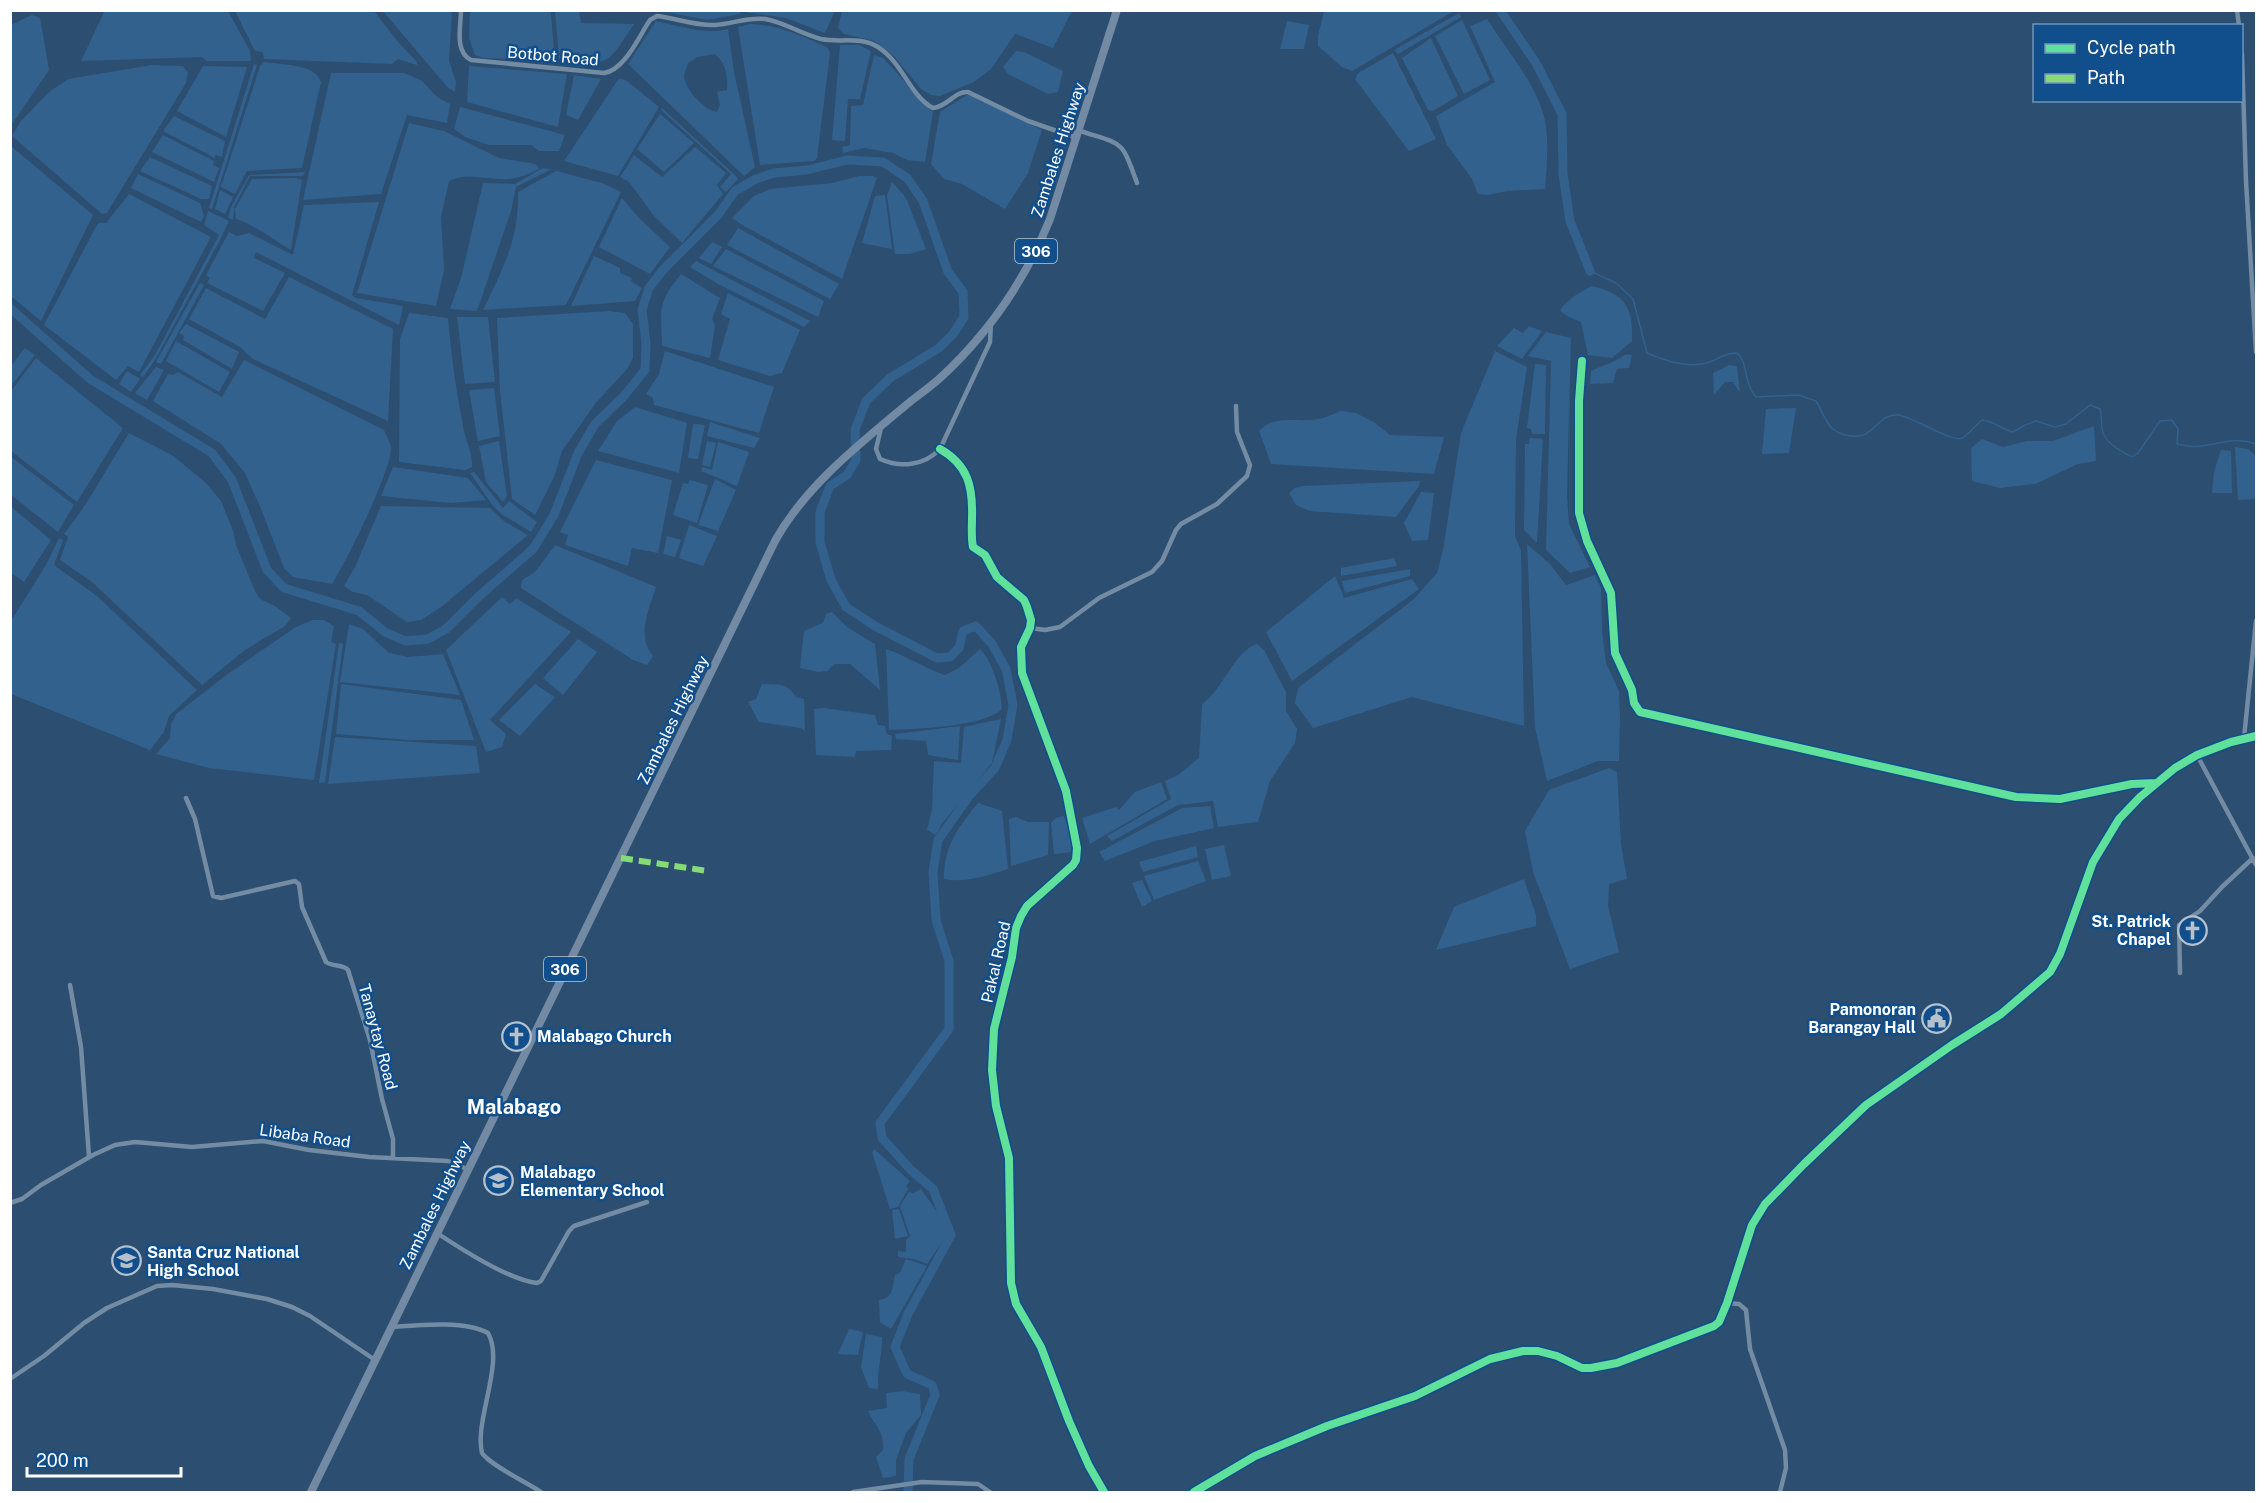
<svg xmlns="http://www.w3.org/2000/svg" width="2267" height="1503" viewBox="0 0 2267 1503" font-family="'Public Sans',sans-serif">
  <style>
    .water { fill: #33618e; fill-rule: evenodd }
    .lines { fill: none; stroke-linecap: round; stroke-linejoin: round }
    .stream { stroke: #33618e; stroke-width: 1.5 }
    .river { stroke: #33618e; stroke-width: 9 }
    .street { stroke: #738ca4; stroke-width: 4.5 }
    .secondary { stroke: #6f88a0; stroke-width: 7 }
    .primary { stroke: #728aa3; stroke-width: 8 }
    .quiet { stroke: #86db77; stroke-width: 6; stroke-dasharray: 12 6; stroke-linecap: butt }
    .cycleway-casing { stroke: #104e8c; stroke-width: 11 }
    .cycleway { stroke: #60e19b; stroke-width: 8 }
    .labels { text-anchor: middle; dominant-baseline: central; stroke-width: 5; stroke-linejoin: round; paint-order: stroke }
    .shield { fill: #104e8c; stroke: #b7cadc; stroke-width: 1.5 }
    .shield-label { font-size: 15px; font-weight: bold; fill: #fff }
    .street-label { font-size: 16px; fill: #fff; stroke: #104e8c }
    .poi-label { font-size: 16px; font-weight: bold; fill: #fff; stroke: #104e8c; text-anchor: start }
    .quarter-label { font-size: 20px; font-weight: bold; fill: #fff; stroke: #104e8c }
  </style>
  <rect width="100%" height="100%" fill="#2c4e70"/>
  <!-- water -->
  <path class="water" d="M105,10l123,1 22,40 1,10h-44l-5,-4 -121,4z
    M745,10h90v1l-10,22 -39,-15 -42,-6z
    M235,11h139l25,32 18,19v3l-19,-6 -6,5 -128,-5 -1,-7 -8,-1z
    M383,11h69l-3,50 7,21 -1,10 -7,-4z
    M470,11h79l2,3 4,47 -71,-3 -9,-3 -6,-17z
    M555,11h24l2,12 53,1c-28,42 -24,42 -75,35z
    M661,11v-1l80,1 -1,3 -33,6z
    M842,11v-1l230,1 -19,37 -38,-14 -24,35 -17,13 -34,14 -9,-1 -10,-6 -28,-34 -18,-14 -31,-7 -6,-6z
    M1324,11v-1l130,1 -102,60 -10,-4 -24,-21v-10z
    M1459,13l2,4 -63,37 -4,-4z
    M32,15l8,3 9,52 -37,54 -1,-99z
    M1487,19c18,29 44,58 55,91 8,21 5,57 3,79l-37,2 -22,4 -8,-1 -6,-15 -25,-34 -11,-29 59,-34 -25,-56z
    M1462,20l28,60 -26,14 -29,-58z
    M656,21c23,5 48,14 72,8l6,43 21,95 -11,9 -116,-112zM715,54c11,10 13,21 12,36l-10,2 3,13 -3,7c-12,-2 -31,-21 -33,-35 0,-4 3,-10 4,-14l9,-6z
    M1287,21l22,4 -5,24h-24z
    M750,24c26,0 55,13 78,24l2,5 -13,105 -3,3 -54,4 -22,-138z
    M1431,38l27,58 -25,15 -5,-1 -26,-52z
    M840,45h19l12,6 -11,48h-12l-3,42 -13,-1z
    M1016,51l8,1 39,19 -5,21 -10,2 -40,-20 -5,-7z
    M1393,53l43,86 -27,12 -54,-72 3,-6z
    M874,55l9,3 50,54 -8,50 -18,-2 -14,-7 -29,-5 -21,5 -1,-6 8,-2 1,-39 12,-1z
    M264,62c18,3 50,1 57,20l-19,86 -55,3 -12,23 -14,-7 39,-121z
    M254,64l3,1 -45,144 -3,-1z
    M152,65l31,1 5,7 -2,10 -79,130 -5,1 -90,-78 9,-15 28,-29 19,-13z
    M203,66l44,1 -21,70 -49,-26z
    M469,66l98,8 -9,53 -91,-25z
    M331,73h74l17,8 15,16 13,7 -3,19 -40,-8 -26,79 -78,6z
    M574,75l27,4 -23,41 -12,-5z
    M619,78l8,3 32,26 -41,69 -54,-15z
    M969,94l73,36 -14,43 -23,36 -43,-25 -18,-5 -13,-15 9,-52z
    M460,107l105,28 -6,16h-20l-8,-6h-42l-24,-8 -11,-8z
    M662,108l74,68 2,3 -12,13 -6,-5 11,-13 -70,-64z
    M660,114l34,29 -30,29 -27,-23z
    M174,116l51,25 -3,16 -7,-2v3l-52,-27z
    M409,123l35,8 55,27 37,6 3,5c-7,3 -15,7 -23,9 -22,5 -48,-8 -67,3l-8,36 3,53 -8,36 -79,-13z
    M163,135l51,26 -1,4 6,3 -5,14 -62,-30z
    M11,146l82,69 -52,106 -30,-25z
    M695,147l31,26 -9,12 6,9 -41,49 -28,-27 -25,-34 -9,-5 14,-22 28,22z
    M150,157l62,29 -3,13h-8l-61,-28z
    M543,168l9,1 -36,18 -5,24 -34,100 -27,-2 11,-31 22,-95 32,1z
    M556,171l46,12 19,9 -55,113 -83,5c20,-41 36,-71 35,-118z
    M305,172l-2,4h-53l-16,31 -1,13 -5,-3 4,-12 17,-30z
    M138,174l62,29 4,13 -3,6 -70,-34z
    M859,176h14l4,2 -35,101 -98,-53 -12,-8 22,-22 16,-7 62,-6z
    M296,178l6,2 -11,70c-18,-10 -36,-25 -55,-31l-1,-10 17,-30z
    M892,182l14,16 20,51 -16,5h-15l-8,-59z
    M220,190l13,7 -8,17 -10,-5z
    M129,194l82,43 -72,135 -11,-6 -12,14 -72,-55 54,-102h8z
    M885,195l7,54 -30,-6 13,-47z
    M622,198l17,20 31,29 -20,27 -51,-27z
    M379,202l-27,93 4,3 47,8 -4,19 -143,-73 -2,6 31,15 -22,38 -56,-28 3,-5 -4,-3 23,-43 8,4 12,-3 44,22 11,-50z
    M208,211l21,10 -9,19 -65,120 -12,17 -3,-2 15,-20 64,-120 -15,-10z
    M738,228l101,56 -9,15 -103,-54z
    M712,242l10,5 -11,17 -12,-6z
    M726,249l98,52 -6,16 -105,-51z
    M594,256l26,12v5l12,5 -1,3 11,7 -7,13 -64,5z
    M696,261l114,60 -6,6 -84,-42 -30,-18z
    M681,274l39,24 -8,21 3,6 -5,33 -48,-12c-1,-36 -5,-43 19,-72z
    M289,277l104,52 -5,92 -135,-62 -13,-12 -51,-28 17,-31 59,31z
    M200,283l4,2 -43,79 -5,-2z
    M1592,286c34,9 41,20 40,55l-20,17 -24,-3 -7,-33 -12,-5 -9,-6c6,-12 21,-19 32,-25z
    M728,293l72,37 -18,43 -12,3 -52,-16 12,-41 -9,-5z
    M609,311l16,2 8,11v34l-6,11 -32,35 -33,47 -8,26 -19,38 -23,-16 -12,-108 -3,-73z
    M409,313l39,5c3,37 8,72 15,108 2,14 10,27 9,41l-7,3 -66,-8 1,-123z
    M457,317h31l7,65 -30,2z
    M186,324l53,28 -7,17 -49,-29 1,-4 -5,-3z
    M1529,326l13,5 -20,28 -25,-13 17,-18 9,5z
    M1546,332l25,6 -4,158 2,28 21,43 -20,6 -24,-23 5,-189 -23,-5z
    M176,341l54,31 -11,20 -53,-31z
    M25,348l10,7 -24,31v-20z
    M665,351l109,36 -15,46 -105,-28 -1,-7 -7,-4 13,-20z
    M1495,351l32,16 -11,72 -1,97 6,15 3,175 -112,-29 -99,31 -18,-25 3,-15 116,-89 23,-26 6,-23 18,-117z
    M1626,354l6,1 -3,13 -12,1 -4,14 -23,1 1,-13c12,-6 24,-8 35,-17z
    M36,358l87,70 -46,74 -66,-51v-60z
    M244,360l140,70c2,5 6,12 7,17 2,21 -46,117 -59,137l-39,-7 -9,-9 -23,-59 -16,-36 -24,-29 -68,-43 15,-27 5,1 5,-3 44,25z
    M1535,364l11,1 -1,69h-13l-1,-5 -4,-1z
    M1729,365l8,1 3,27 -7,-11h-8l-11,13 -1,-22z
    M156,367l8,3 -17,30 -12,-7z
    M127,371l13,8 -9,13 -12,-8z
    M494,388l6,48 -22,5 -9,-51z
    M635,407l52,16 -8,50 -81,-22 19,-30z
    M1796,408l-7,45 -27,1 4,-45z
    M1341,411l15,2 19,10 15,12 54,2 -10,37 -163,-10 -12,-33c15,-17 38,-8 59,-12 8,-1 15,-5 23,-8z
    M710,422l50,16 -6,10 -47,-12z
    M693,424l12,1 -7,34 -10,-1z
    M2094,426l2,35 -18,3 -43,20 -35,4 -28,-7 -1,-33 11,-9 21,8 24,-6h26z
    M129,433l43,22 34,28 15,18 12,30 3,14 19,46 5,8 15,7 16,12 -6,8 -40,24 -43,35 -110,-103 -32,-22 8,-23 -4,-3 20,-27z
    M1530,438l13,1 -6,104 -13,-13 1,-86h4z
    M499,441l8,55 -4,6 -17,-20 -7,-36z
    M707,441l9,2 -6,24 -8,-2z
    M718,442l31,10 -12,34 -36,-15 1,-4 10,3z
    M2235,447l13,2 8,7v43l-18,1z
    M2221,450l10,1 1,42h-20l2,-21z
    M10,456l64,49 -16,27 -47,-37z
    M596,460l76,20 -14,73 -26,-5 -4,18 -63,-21 3,-10 -8,-3z
    M393,467l75,11 18,22 -35,3 -70,-7z
    M474,472l29,36 6,-7 28,21 -6,10 -28,-17 -10,-9 -23,-33z
    M715,479l21,11 -18,41 -20,-6z
    M690,480l18,5 -11,38 -24,-8 10,-32 5,1z
    M1420,481l-1,5 -23,31 -86,-6 -14,-6 -7,-12 6,-5 8,-2z
    M1421,492l13,1 -6,47 -16,1 -8,-18z
    M10,506l41,34 -27,42 -13,-9z
    M381,506l109,2 15,14 23,13 -87,72 -20,13 -14,2 -40,-27 -14,-3 -9,-6 11,-19z
    M689,525l28,11 -14,30 -24,-8z
    M667,536l14,4 -6,17 -12,-3z
    M59,538l4,2 -9,25 43,31 100,94 -28,26 -5,16 -14,18 -139,-56v-73l35,-56z
    M1527,544l23,20 16,21 29,-10 6,13 1,43 4,32 13,28 1,25 -1,45h-21l-51,20 -12,-54z
    M555,545l101,42c-7,22 -20,49 -3,69l-6,9 -14,-5 -112,-72 1,-8 13,-8z
    M1394,558l3,8 -56,10v-8z
    M1410,569v7l-65,17 -3,-12z
    M1335,576l9,22 68,-19 7,10 -127,92 -26,-49z
    M502,597l8,7 6,-6 55,34 -81,88 16,14 -4,13 -16,5 -40,-102z
    M832,612l15,15 28,17 5,46 -30,-26h-15l-8,7 -9,1 -18,-4 4,-37 19,-8 3,-9z
    M313,620h11l10,6 -3,16 5,2 -22,136 -105,-12 -53,-14 14,-16 1,-13 5,-11 53,-41 67,-46z
    M349,624l14,5 26,24 19,4 35,-3 17,41 -120,-13z
    M578,639l19,13 -34,43 -20,-17z
    M339,643l4,1 -18,138 -6,1z
    M1257,644l7,6 22,42v19l11,18 -2,14 -25,38 -12,41 -40,5 -5,-26 -35,4 -66,36 -5,-5 64,-37 -6,-18 13,-6 21,-17 3,-54c21,-14 32,-53 55,-60z
    M886,649c21,7 38,19 59,26l14,-7 21,-19c13,13 21,42 22,60 -18,18 -86,20 -113,21z
    M341,684l120,16 13,40h-64l-74,-6z
    M535,684l20,13 -35,39 -21,-16z
    M762,684c16,1 25,-2 34,13l8,2 1,32 -4,-3 -42,-6 -11,-20 8,-3z
    M823,708l52,7 3,10 7,1 2,8 5,2 -1,14 -35,1 -1,6 -39,-2 -2,-46z
    M1001,719l-9,44 -51,62 -5,10 -9,-5 5,-21 2,-48 27,2 3,-36z
    M960,726l-2,34 -30,-5 -2,-14 -30,-2 -1,-5z
    M335,737l141,9 4,27 -152,11z
    M1609,768l8,4 4,72 6,35 -18,5 -1,22 11,46 -49,17 -37,-97 -8,-41 24,-41z
    M1161,782l6,17 -77,45 -8,-26 34,-11 3,3 16,-18z
    M978,803l24,8 6,58c-21,7 -43,14 -64,10 0,-34 14,-51 34,-76z
    M1210,806l4,22 -59,13 -50,20 -6,-9 83,-44z
    M1064,816l8,24 1,12 -19,2 -3,-31 5,-5z
    M1016,817l12,5h21l-1,33 -37,11 -2,-47z
    M1224,845l7,31 -19,4 -7,-31z
    M1196,846l2,11 -55,15 -4,-10z
    M1198,861l8,20 -52,19 -10,-24z
    M1524,879l12,36v11l-100,24 18,-43z
    M1142,880l10,21 -10,6 -10,-24z
    M874,1149l36,32 -4,5 2,3 -10,18 -8,2 -18,-57z
    M921,1189l24,34 3,11 -21,30 -13,-5 -16,-2v-6l8,1v-12l4,-4 -10,-30 9,-14 4,1z
    M899,1209l9,27 -13,3 -3,-29z
    M906,1259l21,7 -36,63 -11,-7 -1,-22c15,-2 13,-13 16,-25l5,-2z
    M849,1329l14,3 -5,23 -20,-1z
    M866,1334l16,3c0,18 -5,34 -4,52l-9,-1 -8,-21z
    M902,1391l18,3 1,21 -15,18 -10,27v16l-13,2 -7,-21 7,-7c1,-21 -8,-23 -15,-39l19,-3 -1,-15z"/>
  <g class="lines">
    <!-- stream -->
    <path class="stream" d="M1590,271l26,12 17,16 14,54c18,8 43,16 63,9 10,-4 15,-9 27,-9 12,11 6,29 19,44l42,-2 18,6c5,8 8,17 14,25 3,4 10,8 15,9 31,8 30,-22 53,-20 14,1 54,28 64,23 5,-2 15,-14 20,-18 12,1 20,9 31,12l12,-7 11,-4 19,6 11,-3 24,-19 10,4c2,7 1,13 2,20 2,14 19,22 30,28l6,-4 22,-32 12,-1 6,9 -1,15c33,9 46,-11 79,0"/>
    <!-- river -->
    <path class="river" d="M1500,10l36,53 26,51 1,60 7,47 20,50
      M10,308l80,71 122,74 20,27 35,90 17,18 75,23 26,21 20,9 23,-2 18,-10 31,-31 56,-49 21,-34 24,-62 17,-29 29,-28 21,-26 1,-27 -4,-33 7,-22 14,-18 55,-55 17,-24 21,-12 18,-6 33,-3 40,-10 36,2 24,16 16,23 25,71 15,20 1,25 -11,17 -14,14 -49,30 -24,23 -11,29 1,30 -9,15 -17,11 -10,26v30l11,38 15,27 29,19 62,32 13,-1 9,-9 4,-17 13,-5 16,18 14,25 7,36 -6,35 -12,28 -25,27 -32,45 -5,32 3,48 13,41v68l-69,94 2,15 29,32 22,19 18,46 -43,79 -13,33 12,27 25,11 3,10 -26,64 -1,33"/>
    <!-- street -->
    <path class="street" d="M461,10c0,16 -7,42 10,50l133,13c21,-3 35,-37 46,-53l7,-4c19,2 38,10 58,9 17,-1 32,-8 50,-6 19,3 36,15 56,20 19,4 39,-3 57,8 25,16 32,49 55,61 14,-1 22,-17 35,-16l60,29 49,17
      M2237,10l2,16
      M2242,54l4,127 10,171
      M1080,131c44,14 41,8 57,52
      M1582,361l-3,40v112l8,28 24,52 4,60 17,37 2,13 6,9 376,85 44,2 72,-15 24,-1
      M881,428l-5,21 4,10c20,9 44,7 60,-10l50,-107 1,-19
      M940,449c28,16 33,37 32,69 0,10 -1,19 1,29l12,8 12,22 27,23 3,7 4,13 -1,8 -9,19 1,26 44,118 11,57 -1,12 -3,5 -46,41 -6,10 -5,12 -4,29 -18,72 -2,41 4,36 13,52 2,125 5,21 25,43 28,74 20,45 15,26
      M1030,628l15,2 15,-3 39,-29 53,-26 10,-11 14,-31 5,-6 36,-20 30,-28 3,-11 -13,-33 -1,-26
      M2244,738l12,-117
      M2197,755l59,110
      M186,798l9,21 18,77 8,2 74,-17 4,3 3,23 24,55c7,5 17,2 22,8l22,70 12,59 11,40v19
      M2180,973l-1,-48 21,-14 22,-24 31,-29
      M70,985l11,62 8,110
      M10,1203l12,-4 19,-14 52,-30 22,-10 20,-3 57,5 71,-6 46,9 60,7 79,4 19,8
      M437,1233c24,16 72,47 100,50l4,-2 28,-50 5,-5 73,-24
      M1727,1303l12,1 7,6 4,39 35,101 1,18 -6,24
      M392,1327c26,-2 73,-7 96,6 17,30 -14,87 -6,120 8,12 44,29 59,39
      M10,1379l34,-23 40,-33 23,-15 50,-22 15,-1 41,4 54,10 25,8 18,9 65,44
      M853,1492l69,-10 56,2 12,8"/>
    <!-- secondary -->
    <path class="secondary" d="M1194,1492l61,-36 72,-30 88,-30 75,-37 33,-8h15l19,5 25,12h9l26,-5 97,-37 5,-4 8,-19 25,-78 13,-21 39,-40 62,-59 86,-60 49,-31 49,-42 10,-18 33,-92 26,-43 21,-22 35,-29 22,-13 34,-13 25,-6"/>
    <!-- primary -->
    <path class="primary" d="M311,1492l464,-951c31,-56 87,-99 136,-140 9,-7 19,-14 28,-22 49,-45 86,-98 111,-160l67,-209"/>
    <!-- quiet -->
    <path class="quiet" d="M621,858l87,13"/>
    <defs>
      <path id="cycleway" d="M1582,361l-3,40v112l8,28 24,52 4,60 17,37 2,13 6,9 376,85 44,2 72,-15 24,-1
        M940,449c28,16 33,37 32,69 0,10 -1,19 1,29l12,8 12,22 27,23 3,7 4,13 -1,8 -9,19 1,26 44,118 11,57 -1,12 -3,5 -46,41 -6,10 -5,12 -4,29 -18,72 -2,41 4,36 13,52 2,125 5,21 25,43 28,74 20,45 15,26
        M1194,1492l61,-36 72,-30 88,-30 75,-37 33,-8h15l19,5 25,12h9l26,-5 97,-37 5,-4 8,-19 25,-78 13,-21 39,-40 62,-59 86,-60 49,-31 49,-42 10,-18 33,-92 26,-43 21,-22 35,-29 22,-13 34,-13 25,-6"/>
    </defs>
    <!-- cycleway casing -->
    <use href="#cycleway" class="cycleway-casing"/>
    <!-- cycleway -->
    <use href="#cycleway" class="cycleway"/>
  </g>
  <!-- icons -->
  <defs>
    <symbol id="church-ring" viewBox="-11 -11 22 22"><circle r="9.5" fill="#104e8c" stroke="#b5c1cd" stroke-width="1.5"/><path d="M-1.2-6h2.4v3.5h3.3v2.4h-3.3V6h-2.4V-.1h-3.3v-2.4h3.3Z" fill="#b5c1cd"/></symbol>
    <symbol id="civic-ring" viewBox="-11 -11 22 22"><circle r="9.5" fill="#104e8c" stroke="#b5c1cd" stroke-width="1.5"/><path d="M-.6-6.5H3V-4.5H.6V-3L4-1V1h2V6H-6V1h2V-1L-.6-3ZM-1.2 2.5V6h2.4V2.5Z" fill="#b5c1cd"/></symbol>
    <symbol id="school-ring" viewBox="-11 -11 22 22"><circle r="9.5" fill="#104e8c" stroke="#b5c1cd" stroke-width="1.5"/><path d="M0-5L7-2L0 1L-7-2ZM-4 1L0 2.5L4 1V4Q0 6-4 4Z" fill="#b5c1cd"/></symbol>
  </defs>
  <g fill-rule="evenodd">
    <use href="#church-ring" x="2176" y="914" width="33" height="33"/>
    <use href="#civic-ring" x="1920" y="1002" width="33" height="33"/>
    <use href="#church-ring" x="500" y="1020" width="33" height="33"/>
    <use href="#school-ring" x="482" y="1164" width="33" height="33"/>
    <use href="#school-ring" x="110" y="1244" width="33" height="33"/>
  </g>
  <g class="labels">
    <!-- shield labels -->
    <g class="shield">
      <rect x="1015" y="239" width="42" height="24" rx="4.5"/>
      <rect x="544" y="957" width="42" height="24" rx="4.5"/>
    </g>
    <g class="shield-label">
      <text x="1036" y="251">306</text>
      <text x="565" y="969">306</text>
    </g>
    <!-- street labels -->
    <g class="street-label">
      <text transform="translate(553 56) rotate(5)">Botbot Road</text>
      <text transform="translate(1058 150) rotate(-72)">Zambales Highway</text>
      <text transform="translate(673 720) rotate(-64)">Zambales Highway</text>
      <text transform="translate(996 962) rotate(-77)">Pakal Road</text>
      <text transform="translate(378 1037) rotate(75)">Tanaytay Road</text>
      <text transform="translate(305 1136) rotate(8)">Libaba Road</text>
      <text transform="translate(435 1205) rotate(-64)">Zambales Highway</text>
    </g>
    <!-- poi labels -->
    <g class="poi-label">
      <text x="2171" y="921" text-anchor="end">St. Patrick<tspan x="2171" dy="18">Chapel</tspan></text>
      <text x="1916" y="1009" text-anchor="end">Pamonoran<tspan x="1916" dy="18">Barangay Hall</tspan></text>
      <text x="537" y="1036">Malabago Church</text>
      <text x="520" y="1172">Malabago<tspan x="520" dy="18">Elementary School</tspan></text>
      <text x="147" y="1252">Santa Cruz National<tspan x="147" dy="18">High School</tspan></text>
    </g>
    <!-- quarter labels -->
    <g class="quarter-label">
      <text x="514" y="1107">Malabago</text>
    </g>
  </g>
  <!-- border -->
  <rect width="2267" height="1503" fill="none" stroke="#ffffff" stroke-width="24"/>
  <!-- legend -->
  <rect x="2033" y="24" width="210" height="78" fill="#104e8c" stroke="#7095ba" stroke-width="1.5"/>
  <rect x="2045" y="44" width="30" height="9" fill="#60e19b" stroke="#7095ba" stroke-width="1.5"/>
  <text x="2087" y="54" font-size="18" fill="#ffffff">Cycle path</text>
  <rect x="2045" y="74" width="30" height="9" fill="#86db77" stroke="#7095ba" stroke-width="1.5"/>
  <text x="2087" y="84" font-size="18" fill="#ffffff">Path</text>
  <!-- scale -->
  <path d="M27 1467v9h154v-9" fill="none" stroke="#ffffff" stroke-width="3"/>
  <text x="36" y="1467" font-size="18" fill="#ffffff" stroke="#104e8c" stroke-width="4.5" paint-order="stroke">200 m</text>
</svg>
